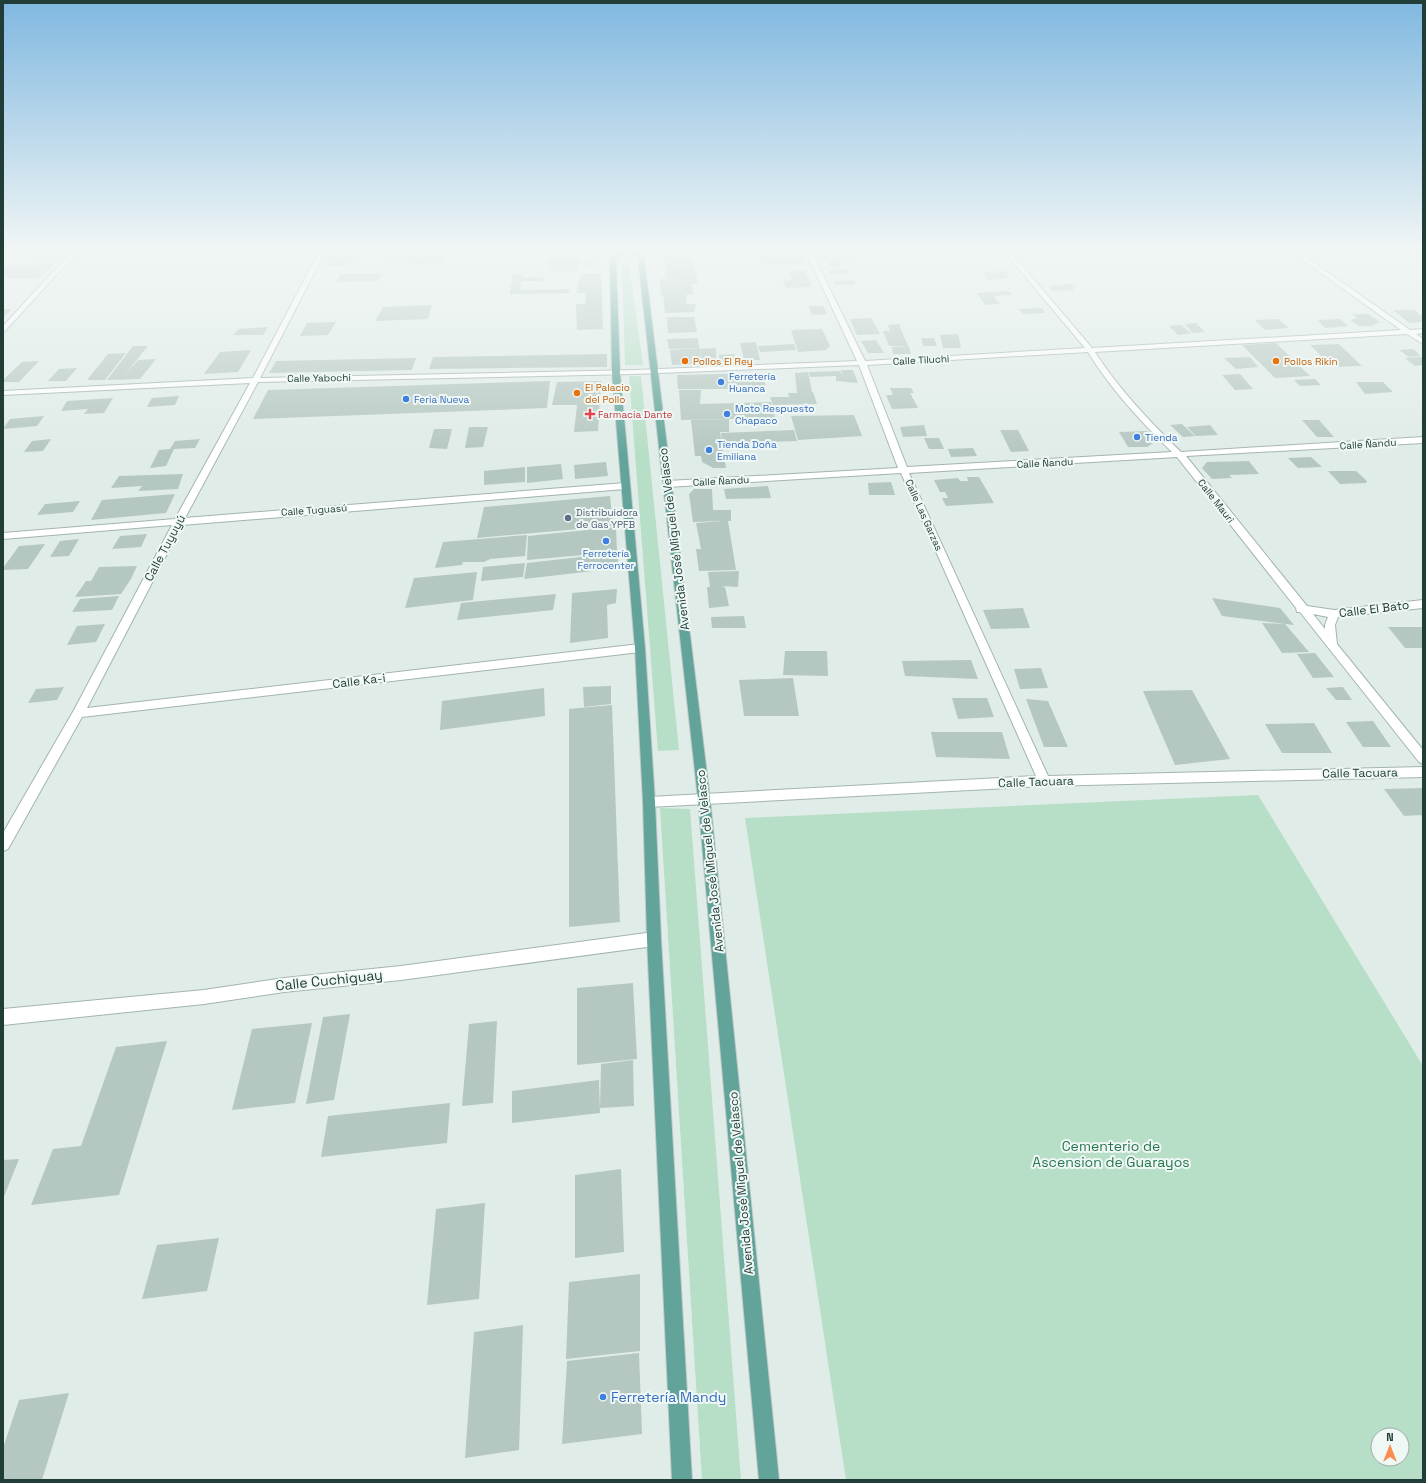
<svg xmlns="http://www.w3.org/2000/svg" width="1426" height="1483" viewBox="0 0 1426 1483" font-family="'Space Grotesk',sans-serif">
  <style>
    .green { fill: #b7dec6; fill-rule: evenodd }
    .building { fill: #b5c7c1 }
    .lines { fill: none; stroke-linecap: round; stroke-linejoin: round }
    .street-casing { stroke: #a3b4b0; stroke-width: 2 }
    .secondary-casing { stroke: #9eb8b1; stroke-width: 2 }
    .primary-casing { stroke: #c1c9c7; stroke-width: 2 }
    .street { fill: #fff; fill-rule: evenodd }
    .secondary { fill: #fff; fill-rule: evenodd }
    .primary { fill: #62a49a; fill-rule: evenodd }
    .food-dot { fill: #e8710a; stroke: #f0f8f5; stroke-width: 1.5 }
    .shop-dot { fill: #3f7fe0; stroke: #f0f8f5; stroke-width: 1.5 }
    .health-dot { fill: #e0444e; stroke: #f0f8f5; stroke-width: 1.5 }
    .service-dot { fill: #5c6f8a; stroke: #f0f8f5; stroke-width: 1.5 }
    .labels { text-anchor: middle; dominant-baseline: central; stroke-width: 4; stroke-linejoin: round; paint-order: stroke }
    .far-street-label { font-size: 10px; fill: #203d38; stroke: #f0f8f5 }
    .far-food-label { font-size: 10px; fill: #c56008; stroke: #f0f8f5; text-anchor: start }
    .far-shop-label { font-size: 10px; fill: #366cbe; stroke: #f0f8f5; text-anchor: start }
    .far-health-label { font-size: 10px; fill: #be3a42; stroke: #f0f8f5; text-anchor: start }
    .far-service-label { font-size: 10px; fill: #4e5e75; stroke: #f0f8f5; text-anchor: start }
    .street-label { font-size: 12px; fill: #203d38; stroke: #f0f8f5 }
    .near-street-label { font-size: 14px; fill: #203d38; stroke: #f0f8f5 }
    .near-park-label { font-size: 14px; fill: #27764f; stroke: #f0f8f5 }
    .near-shop-label { font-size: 14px; fill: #366cbe; stroke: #f0f8f5; text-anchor: start }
  </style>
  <rect width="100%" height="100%" fill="#e0ece8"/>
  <!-- green -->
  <path class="green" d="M622,262h7l14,103h-18z
    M629,376h12l38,374 -21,1z
    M1258,795l165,271v414h-577l-101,-662zM1378,1435h24v24h-24z
    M660,808l30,1 51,671h-39z"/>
  <!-- building -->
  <path class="building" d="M391,248l-4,9 -16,-1 2,-3 -12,2 3,-6z
    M401,248h21l-4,10 5,-10h28l-7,15 -29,1 -9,-2 3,-6 -12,1z
    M469,248h47l-2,5 -47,3z
    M552,248h35l-1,4h-9l-1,6h4l-3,13 -27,1 2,-6h-6l2,-7h9l3,-7 -9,1z
    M665,248h26l6,29 -31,1z
    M363,249l-4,9h-7l-5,8h-20l5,-7h-7l5,-9z
    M391,250h9l-3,7h-10z
    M799,251l6,13 -43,1 -4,-13z
    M841,251l3,2h15l3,3 -39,3 -3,-6z
    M837,259l4,8h-12l-3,-7z
    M583,261h10l1,4h-12z
    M55,263l-17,15 -31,1 3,-3 -7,1 1,-12z
    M847,269l1,4 -18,1 -1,-4z
    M805,270l7,17 -26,1 -3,-7 9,-1 -4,-9z
    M1005,271l4,7 -22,2 -5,-8z
    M382,273l-4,8 -42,1 5,-8z
    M513,274h9l-1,3h23l-1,4h-22l-1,9 50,-1 -1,4 -59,1z
    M581,274h20l2,55 -26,1 -1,-26h9l1,-11h-10z
    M697,277l1,7h-6l1,10h-6l-1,10h10l-2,8 -29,1 -2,-18h-2l-1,-16z
    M854,280l2,4 -21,1 -2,-4z
    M1072,284l2,6 -22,1 -3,-5z
    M1008,291l5,4 -20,1 7,8 -15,1 -8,-12z
    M432,305l-4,14 -53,2 8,-14z
    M809,306h14l4,8 -15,1z
    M1042,308l3,5 -22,1 -4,-5z
    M3,309h9l-9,9z
    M1393,310h21l9,7v5l-14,1z
    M1352,314h16l12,8 -9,4h-12l-9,-6 7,-2z
    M667,317h27l3,15 -29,1z
    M871,318l9,16 -23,1 -7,-16z
    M1278,319l11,9 -24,2 -10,-10z
    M1340,319l8,7 -23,2 -7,-8z
    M336,322l-8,13 -28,1 7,-13z
    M1196,323l9,9 -12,1 -8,-9z
    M899,324l9,22h-19l-6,-15h7l-2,-6z
    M1181,325l10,8 -13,2 -9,-9z
    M268,327l-5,8h-30l6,-6z
    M822,329l8,17 -4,4 -28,2 -7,-22z
    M958,334l3,14h-18l-3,-13z
    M698,338l1,10 -30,1 -2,-10z
    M921,338h13l3,8h-14z
    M876,340l8,13h-16l-7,-12z
    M756,342l4,18h-16l-4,-17z
    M1276,343l34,33 -35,2 -33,-33z
    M794,344l2,6 -36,2 -2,-6z
    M1339,344l23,22 -30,1 -22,-22z
    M133,346h15l-25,31 15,-17 18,-1 -16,20 -33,1z
    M909,346l2,8h-18l-1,-7z
    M700,348v16l-28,1 -2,-15z
    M716,348v13l-15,1 -1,-13z
    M1413,349l8,7 -12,1 -10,-7z
    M251,350l-13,22 -34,2 16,-22z
    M126,353l-21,27h-18l21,-26z
    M607,354v13l-178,2 4,-12z
    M734,354l1,10h-16v-9z
    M1250,357l8,10 -22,2 -12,-11z
    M1421,357l2,2v6l-8,1 -10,-8z
    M416,358l-4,12 -143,3 7,-12z
    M39,361l-20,21h-16v-2l19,-18z
    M77,368l-11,13h-18l11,-12z
    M841,370h12l5,13 -22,-2v-5l-26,1 -1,-5 31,-1 3,5z
    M808,372l4,20h1l4,12 -44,1 -3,-8h19l-1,-4h9l-2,-20z
    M763,373l3,16h-88l-1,-14z
    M1240,374l13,15 -18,1 -13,-15z
    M1315,379l6,6 -21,1 -6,-6z
    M550,381l-3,27 -294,11 15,-29z
    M601,381l-3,50 -24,1 3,-27h-25l5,-23z
    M1356,382h27l10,10 -28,2z
    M890,388h21l3,5h-4l8,15 -26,1 -6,-14h7z
    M679,390h22l-1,14 71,-2 4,16 -94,2z
    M179,396l-4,9 -28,2 5,-9z
    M113,398l-9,15 -20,1 4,-5 -27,2 6,-10z
    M854,415l8,21 -64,4 -7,-24z
    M44,416l-7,10 -34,3 7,-10z
    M729,419v13h-9l6,36h-13l-11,-6 -1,-6h-6l-4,-36z
    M1302,420h17l15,17h-17z
    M1182,424l13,12 -12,1 -13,-12z
    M924,425l3,11 -24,1 -3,-10z
    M1210,425l8,10 -22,1 -9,-9z
    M469,427h19l-5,20 -18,1z
    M434,429h18l-5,20 -18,-1z
    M794,430l3,11 -75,2 -1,-10z
    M1000,430h18l11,21 -18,1z
    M1147,431l8,11 -8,5h-19l-9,-15z
    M924,438h15l5,11h-15z
    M51,439l-8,12 -19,1 8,-11z
    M200,439l-5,9 -21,1 -8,17 -16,2 9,-18 11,-1 5,-8z
    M973,448l4,8 -26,1 -3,-8z
    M1311,457l11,10 -24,1 -10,-10z
    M1249,461l10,13 -30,1 3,3 -20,1 -10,-11 5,-6z
    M606,462l2,14 -33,3 -1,-14z
    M561,464l2,15 -36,4v-16z
    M525,467v15l-41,3v-14z
    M1328,471h28l11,10 -1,2 -26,1z
    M183,474l-5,15 -40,2 4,-5 -31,2 8,-12z
    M967,477h12l15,26 -48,3 -4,-8h6l-3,-6h-5l-6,-12 24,-2 2,3h8z
    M891,482l4,13h-26l-1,-12z
    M768,486l3,12 -45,1 -2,-10z
    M694,489h18l1,21h18v11h-3l8,49 -37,1 -3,-22h22h-17l-5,-26 28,-2 -31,1 -4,-28z
    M175,494l-9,19 -75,7 11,-20z
    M610,496l3,30 -136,12 7,-31z
    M80,501l-7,11 -36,3 8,-11z
    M616,527l1,25 -90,8 1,-24z
    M147,534l-6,13 -29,2 8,-13z
    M527,535l-2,21 -35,3 -6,3h-21l-1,3 -27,3 8,-26z
    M79,539l-10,17 -19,1 10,-16z
    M45,544l-17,25 -25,1v-2l16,-22z
    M617,553l2,15 -95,11 3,-16z
    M525,563l-2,14 -42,4 2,-14z
    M137,566l-6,13 -10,15 -46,3 11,-16h5l8,-14z
    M739,571l-1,16 -17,-1 4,1 4,19 -20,2 -2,-21h3l-2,-15z
    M477,572l-4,28 -68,8 9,-30z
    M617,589l-1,14 -9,2 1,33 -38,5 2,-50z
    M556,594l-3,16 -96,10 4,-17z
    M119,596l-7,14 -40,2 8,-13z
    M1212,598l68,10 14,17 -72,-9z
    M1023,608l7,20 -39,1 -8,-19z
    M744,616l2,12h-34l-1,-11z
    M1262,623l23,1 24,28 -27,1z
    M105,624l-9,18 -29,3 10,-19z
    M1388,627h35v21h-18z
    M785,651h42l1,25 -45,-1z
    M1315,653l19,24 -21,1 -16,-24z
    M971,660l7,19 -73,-3 -3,-15z
    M1041,668l7,20 -28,1 -6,-20z
    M793,678l6,38h-55l-5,-36z
    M611,686v18l-27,3 -1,-20z
    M64,687l-7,13 -29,3 8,-14z
    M1343,687l9,13h-16l-10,-12z
    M544,688l1,28 -105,14 2,-29z
    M1192,690l38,69 -55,6 -32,-74z
    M952,698h35l7,19 -36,2z
    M1026,699l22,2 20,46h-24z
    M612,705l8,217 -51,5v-218z
    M1373,721l18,26h-28l-17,-25z
    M1314,723l18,30h-50l-17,-29z
    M931,732h71l8,27 -74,-2z
    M1423,788v30l-2,-3 -17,1 -20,-27z
    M633,983l4,76 -60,6v-77z
    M350,1014l-16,86 -28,4 17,-87z
    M497,1021l-4,82 -31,3 7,-82z
    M312,1023l-17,80 -63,7 20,-81z
    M167,1041l-48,154 -88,10 22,-56 28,-3 35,-99z
    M633,1060l1,46 -34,2 1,-44z
    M599,1080l1,33 -88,10v-32z
    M450,1103l-3,40 -126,14 7,-41z
    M19,1159l-16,40v-39z
    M621,1169l3,83 -49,6v-83z
    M485,1203l-6,96 -52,6 9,-96z
    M219,1238l-12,53 -65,8 15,-54z
    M640,1274v77l-74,8 3,-77z
    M523,1325l-4,125 -54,8 9,-126z
    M639,1353l3,81 -80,10 5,-83z
    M69,1393l-27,87h-39v-32l16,-48z"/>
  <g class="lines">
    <defs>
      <path id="street" d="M321,248h6l-67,130 375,-8 222,-9 -53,-113h6l55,113 220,-13 -84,-100h6l85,100 309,-18 -115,-82h7l117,82 13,-1v4l-7,1 7,5v5l-16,-10 -312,18c22,35 56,71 86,100l242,-15v6l-237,13 121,150 27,4 89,-10v8l-85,9 -3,8 2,19 86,106v14l-4,-2 -119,-150h-3l-1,-4 -119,-151 -268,16 139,303 375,-9v10l-379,9 -395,21 -4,-1 -2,-4 2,-4 4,-1 387,-21 -135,-303 -234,14 -4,-3 4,-3 231,-13 -39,-103 -224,9 -377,8 -73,136 440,-35 4,3 -4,3 -443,36 -95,183 553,-64 4,1 1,3 -1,3 -4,1 -558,65 -74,132 -5,2v-18l71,-123 98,-185 -169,14v-6l172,-14 75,-136 -247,12v-4l250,-13zM1088,352c21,35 55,72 84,100l-265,15 -40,-102zM1313,614l15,3 -3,8v4z
        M654,932l5,2 2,5 -2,5 -5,2 -253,34 -117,12 -80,12 -201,21v-16l201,-19 80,-12 117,-12z"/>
      <path id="secondary" d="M75,248h6l-76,83 -2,1v-6z"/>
      <path id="primary" d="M623,248h10l11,9 66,542 69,681h-20l-61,-681 -60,-541 -10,-9 -12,11 4,113 25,275 10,154 6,137 31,541h-20l-25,-541 -4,-137 -8,-154 -23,-275 -2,-114z"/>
    </defs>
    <!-- street casing -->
    <use href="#street" class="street-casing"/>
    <!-- secondary casing -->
    <use href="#secondary" class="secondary-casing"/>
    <!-- primary casing -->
    <use href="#primary" class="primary-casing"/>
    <!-- street -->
    <use href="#street" class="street"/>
    <!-- secondary -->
    <use href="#secondary" class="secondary"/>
    <!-- primary -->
    <use href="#primary" class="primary"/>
  </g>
  <!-- sky -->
  <linearGradient id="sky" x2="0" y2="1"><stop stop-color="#80b8e0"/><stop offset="0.55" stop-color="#f1f6f5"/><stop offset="1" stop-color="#f1f6f5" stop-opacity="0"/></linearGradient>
  <rect width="1426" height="455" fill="url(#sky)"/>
  <!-- markers -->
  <g class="food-dot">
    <circle cx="685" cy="361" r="4"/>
    <circle cx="1276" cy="361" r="4"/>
    <circle cx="577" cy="393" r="4"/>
  </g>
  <g class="shop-dot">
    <circle cx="721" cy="382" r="4"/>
    <circle cx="406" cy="399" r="4"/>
    <circle cx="727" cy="414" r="4"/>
    <circle cx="1137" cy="437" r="4"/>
    <circle cx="709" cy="450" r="4"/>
    <circle cx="606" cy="541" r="4"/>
    <circle cx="603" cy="1397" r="4"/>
  </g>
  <path class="health-dot" d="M588 408h4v4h4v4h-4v4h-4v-4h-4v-4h4z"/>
  <circle class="service-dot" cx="568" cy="518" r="4"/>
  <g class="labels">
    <!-- far-street labels -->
    <g class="far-street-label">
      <text transform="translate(921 360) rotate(-3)">Calle Tiluchi</text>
      <text transform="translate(319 378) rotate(-1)">Calle Yabochi</text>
      <text transform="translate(1368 444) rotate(-4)">Calle Ñandu</text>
      <text transform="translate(1045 463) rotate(-3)">Calle Ñandu</text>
      <text transform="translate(721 481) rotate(-3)">Calle Ñandu</text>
      <text transform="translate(1216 501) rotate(52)">Calle Mauri</text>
      <text transform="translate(314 510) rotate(-4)">Calle Tuguasú</text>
      <text transform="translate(924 515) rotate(66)">Calle Las Garzas</text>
    </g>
    <!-- far-food labels -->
    <g class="far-food-label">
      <text x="693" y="361">Pollos El Rey</text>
      <text x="1284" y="361">Pollos Rikin</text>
      <text x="585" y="387">El Palacio<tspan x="585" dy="12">del Pollo</tspan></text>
    </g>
    <!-- far-shop labels -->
    <g class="far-shop-label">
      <text x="729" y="376">Ferretería<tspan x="729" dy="12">Huanca</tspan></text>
      <text x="414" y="399">Feria Nueva</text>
      <text x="735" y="408">Moto Respuesto<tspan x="735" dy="12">Chapaco</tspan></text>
      <text x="1145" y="437">Tienda</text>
      <text x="717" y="444">Tienda Doña<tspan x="717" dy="12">Emiliana</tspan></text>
      <text x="606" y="553" text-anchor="middle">Ferretería<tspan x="606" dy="12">Ferrocenter</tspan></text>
    </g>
    <!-- far-health labels -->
    <g class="far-health-label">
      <text x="598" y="414">Farmacia Dante</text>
    </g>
    <!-- far-service labels -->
    <g class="far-service-label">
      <text x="576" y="512">Distribuidora<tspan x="576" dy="12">de Gas YPFB</tspan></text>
    </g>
    <!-- street labels -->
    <g class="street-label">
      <text transform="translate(674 539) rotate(-97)">Avenida José Miguel de Velasco</text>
      <text transform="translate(165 548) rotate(-62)">Calle Tuyuyú</text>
      <text transform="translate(1374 609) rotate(-7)">Calle El Bato</text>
      <text transform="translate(359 681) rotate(-7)">Calle Ka-i</text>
      <text transform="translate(1360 773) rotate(-1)">Calle Tacuara</text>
      <text transform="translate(1036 782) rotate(-2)">Calle Tacuara</text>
      <text transform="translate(710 861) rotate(-96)">Avenida José Miguel de Velasco</text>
      <text transform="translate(741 1183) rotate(-95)">Avenida José Miguel de Velasco</text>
    </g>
    <!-- near-street labels -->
    <g class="near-street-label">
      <text transform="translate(329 980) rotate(-6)">Calle Cuchiguay</text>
    </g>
    <!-- near-park labels -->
    <g class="near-park-label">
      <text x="1111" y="1146">Cementerio de<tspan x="1111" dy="16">Ascension de Guarayos</tspan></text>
    </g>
    <!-- near-shop labels -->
    <g class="near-shop-label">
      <text x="611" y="1397">Ferretería Mandy</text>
    </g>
  </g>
  <!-- border -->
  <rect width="1426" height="1483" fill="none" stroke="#203d38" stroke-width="8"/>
  <!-- north arrow -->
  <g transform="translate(1390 1447)"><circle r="19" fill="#f0f8f5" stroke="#9dada9"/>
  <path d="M0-3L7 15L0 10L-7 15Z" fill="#fa8c50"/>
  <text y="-6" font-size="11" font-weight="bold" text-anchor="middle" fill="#203d38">N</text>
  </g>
</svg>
